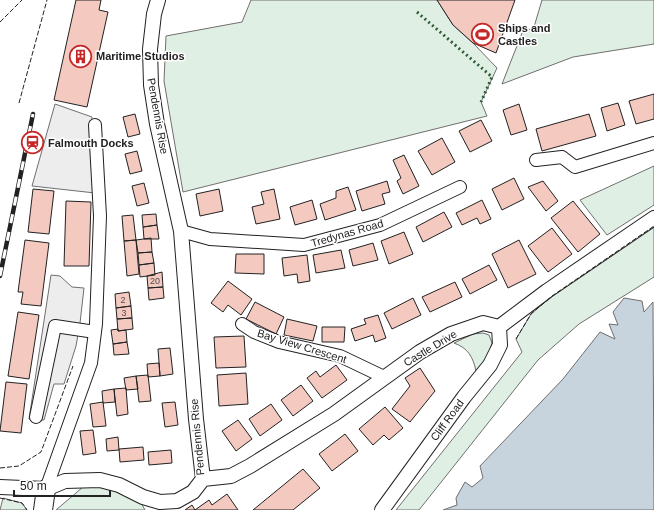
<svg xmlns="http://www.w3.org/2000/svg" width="654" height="510" viewBox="0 0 654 510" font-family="Helvetica,sans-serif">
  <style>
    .green { fill: #e0efe3; stroke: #6f6f6f }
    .parking { fill: #ededed; stroke: #6f6f6f }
    .water { fill: #c7d3dd; stroke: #6f6f6f }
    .building { fill: #f3c9c0; stroke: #222 }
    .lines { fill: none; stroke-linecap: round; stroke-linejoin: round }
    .minor-casing { stroke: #222; stroke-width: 14 }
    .tertiary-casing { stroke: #222; stroke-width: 16 }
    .primary-casing { stroke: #222; stroke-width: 20 }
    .minor { stroke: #fff; stroke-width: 12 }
    .tertiary { stroke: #fff; stroke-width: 14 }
    .primary { stroke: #fff; stroke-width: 18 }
    .rail-casing { stroke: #222; stroke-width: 4.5 }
    .rail { stroke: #fff; stroke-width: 3; stroke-dasharray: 9; stroke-linecap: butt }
    .hedge { stroke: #2f5e38; stroke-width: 3; stroke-dasharray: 2 3; stroke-linecap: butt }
    .fence { stroke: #222; stroke-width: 1; stroke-dasharray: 5 2; stroke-linecap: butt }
    .labels { text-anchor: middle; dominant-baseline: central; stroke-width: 3; stroke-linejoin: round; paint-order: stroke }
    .number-label { font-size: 9px; fill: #564c4a }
    .poi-label { font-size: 11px; font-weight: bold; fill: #222; stroke: #fff; text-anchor: start }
    .street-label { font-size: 11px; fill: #222; stroke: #fff }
  </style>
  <rect width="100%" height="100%" fill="#fff"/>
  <!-- green -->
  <path class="green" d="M251,0h186l16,25 20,18 24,25 -16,34 6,14 -304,76 -19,-111 2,-45 76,-14z
    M542,0h112v44l-81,13 -71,27 20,-51 12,-6z
    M654,166v39l-47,30 -27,-35z
    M654,226v51l-75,47 -41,36 -119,150h-23l126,-158 -6,-13 15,-25 21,-18z
    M483,333l6,2 3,8 -5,15 -11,13c-3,-14 -8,-23 -22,-28l19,-9z
    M101,485l39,16 5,9h-89l27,-23z
    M3,498l19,5 5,7h-27z"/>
  <!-- parking -->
  <path class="parking" d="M55,104l37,13 3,76 -63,-7z
    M51,275l9,1 12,11 12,1 -4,35 -4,23 -12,38h-10l-10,36 -15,-1z"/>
  <!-- water -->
  <path class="water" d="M624,298l18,3 2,11 9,-10 1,208h-211l14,-5 -1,-7 9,-16 7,5 11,-9 -3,-12 83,-87 37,-47 15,7 -6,-15 9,1 -5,-13z"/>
  <!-- building -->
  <path class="building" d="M76,0h25l-2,10 9,2 -21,95 -33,-7z
    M437,0h78l-19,53 -23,-10 -20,-18z
    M654,94v25l-18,5 -7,-23z
    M618,103l7,22 -18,6 -6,-23z
    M519,104l8,26 -16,5 -8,-25z
    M135,114l5,20 -12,3 -5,-20z
    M589,114l7,22 -54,15 -6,-22z
    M481,120l11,21 -22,11 -11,-21z
    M442,138l13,24 -23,13 -14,-24z
    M137,151l5,20 -12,3 -5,-20z
    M404,155l15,31 -16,8 -6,-13 4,-3 -8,-18z
    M514,178l10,21 -22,11 -10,-21z
    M387,181l3,11 -8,2 3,10 -23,7 -6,-20z
    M543,181l15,20 -12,10 -18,-24z
    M144,183l5,20 -12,3 -5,-20z
    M348,187l8,23 -31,10 -5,-16 16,-6v-7z
    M33,189l21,2 -5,43 -21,-2z
    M219,189l4,22 -23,5 -4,-22z
    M274,189l6,30 -24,5 -4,-17 12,-3 -3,-12z
    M312,200l5,19 -22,6 -5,-18z
    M482,200l9,19 -11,5 -3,-6 -15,7 -6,-12z
    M66,201l25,1 -2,64h-25z
    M573,201l27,33 -22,18 -27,-34z
    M444,212l8,15 -29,15 -7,-15z
    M156,214l1,11 -14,2 -1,-12z
    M133,215l3,25 -12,1 -2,-25z
    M157,225l2,14h-15l-1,-12z
    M552,228l20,26 -24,18 -20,-26z
    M404,232l9,22 -24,10 -8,-23z
    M151,238l1,14 -14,1 -2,-13z
    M25,240l24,3 -8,63 -20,-2 2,-12h-5z
    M136,240l3,34 -12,2 -3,-35z
    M519,240l17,34 -28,14 -16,-34z
    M373,243l5,17 -25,6 -4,-16z
    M341,250l4,18 -29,5 -3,-18z
    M152,252l2,11 -15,2 -1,-12z
    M236,254h28v20l-29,-1z
    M307,255l3,26 -12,2 -1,-9 -13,2 -2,-18z
    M154,263l1,12 -15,2 -1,-12z
    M489,265l8,15 -27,14 -8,-15z
    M162,272l1,15 -15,1 -1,-12z
    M228,281l24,18 -11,16 -13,-10 -5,7 -12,-9z
    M455,282l7,15 -32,15 -8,-15z
    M163,287l1,11 -15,2 -1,-12z
    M129,292l2,14 -15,2 -1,-14z
    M413,298l8,17 -29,14 -8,-16z
    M255,302l29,15 -8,17 -30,-15z
    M131,306l1,12 -15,1 -1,-11z
    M18,312l21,3 -10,64 -21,-3z
    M378,315l8,23 -11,4 -2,-7 -18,6 -4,-12 15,-5 -2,-5z
    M132,318l1,11 -15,2 -1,-12z
    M287,319l30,7 -4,15 -29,-6z
    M322,327h23l-1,15h-22z
    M118,329v2l8,-1 1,12 -14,2 -2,-14z
    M244,336l2,31 -30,1 -2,-31z
    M127,342l2,12 -15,1 -1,-11z
    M170,348l3,26 -13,2 -2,-27z
    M159,363l1,13 -12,1 -1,-13z
    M336,365l11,15 -25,18 -15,-20 9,-7 4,6z
    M420,368l15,23 -25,31 -18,-13 18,-23 -5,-8z
    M246,373l2,31 -29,2 -2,-31z
    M148,375l3,26 -12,1 -3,-26z
    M136,376l2,13 -12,1 -2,-12z
    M6,382l21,2 -6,49 -21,-2z
    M301,385l12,16 -20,15 -12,-16z
    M126,388l2,26 -11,2 -3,-27z
    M114,389l1,13 -12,1 -1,-12z
    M103,402l3,24 -13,1 -3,-23z
    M175,402l3,23 -13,2 -3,-24z
    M271,404l11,16 -22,16 -11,-17z
    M385,407l18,21 -14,12 -5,-5 -11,10 -14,-16z
    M238,420l14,19 -16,12 -14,-20z
    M93,430l3,23 -13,2 -3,-24z
    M345,434l13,17 -26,20 -13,-17z
    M118,437l1,13 -12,1 -1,-12z
    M143,447l1,13 -24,2 -1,-13z
    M171,450l1,13 -23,2 -1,-13z
    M303,469l17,19 -27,22h-40z
    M227,494l11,16h-53l7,-5 3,5 14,-10 3,5z"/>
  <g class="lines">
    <defs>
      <path id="minor" d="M536,160l26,-3 13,10 79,-24
        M181,231l29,8 94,6 76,-20 80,-38
        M242,324l12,8 25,10 61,14 44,21
        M36,417l19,-91 40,6
        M46,489l45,-126 5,-39 4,-108 -5,-91"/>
      <path id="tertiary" d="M499,327l48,-36 107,-73
        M203,479l28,-3 19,-10 84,-52 86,-62 31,-18 32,-11 16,4
        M0,487l46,2 19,-8 35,-1 19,5 24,12 17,5 17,-1 16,-9 10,-13 -7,-60 -15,-188 -24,-107 -6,-39 -1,-36 4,-35 4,-14
        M382,510l82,-113 26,-32 10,-20 -1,-18"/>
      <path id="primary" d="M43,510l3,-21"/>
    </defs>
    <!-- minor casing -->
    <use href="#minor" class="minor-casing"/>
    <!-- tertiary casing -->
    <use href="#tertiary" class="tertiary-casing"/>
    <!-- primary casing -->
    <use href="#primary" class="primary-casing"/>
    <!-- minor -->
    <use href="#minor" class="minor"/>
    <!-- tertiary -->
    <use href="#tertiary" class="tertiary"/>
    <!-- primary -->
    <use href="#primary" class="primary"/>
    <defs>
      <path id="rail" d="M0,276l33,-162"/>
    </defs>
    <!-- rail casing -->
    <use href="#rail" class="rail-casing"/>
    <!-- rail -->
    <use href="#rail" class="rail"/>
    <!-- hedge -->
    <path class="hedge" d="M417,12l75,65 -11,25"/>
    <!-- fence -->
    <path class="fence" d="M0,22l22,-22
      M19,103l28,-103
      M516,339l15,-25 21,-18 102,-70
      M0,468l19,-2 22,-14 32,-86
      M0,498l22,5 5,7"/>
  </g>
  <!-- icons -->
  <defs>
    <symbol id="stadium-ring" viewBox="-11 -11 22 22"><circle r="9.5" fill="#fff" stroke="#c62828" stroke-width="1.5"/><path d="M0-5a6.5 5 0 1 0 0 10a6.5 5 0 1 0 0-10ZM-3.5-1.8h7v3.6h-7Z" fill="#c62828"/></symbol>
    <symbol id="building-ring" viewBox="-11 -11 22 22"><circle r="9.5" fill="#fff" stroke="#c62828" stroke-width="1.5"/><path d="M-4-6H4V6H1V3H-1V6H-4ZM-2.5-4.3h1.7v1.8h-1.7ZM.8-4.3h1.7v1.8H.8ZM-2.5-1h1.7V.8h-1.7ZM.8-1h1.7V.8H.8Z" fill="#c62828"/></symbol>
    <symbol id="station-ring" viewBox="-11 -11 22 22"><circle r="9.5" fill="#fff" stroke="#c62828" stroke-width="1.5"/><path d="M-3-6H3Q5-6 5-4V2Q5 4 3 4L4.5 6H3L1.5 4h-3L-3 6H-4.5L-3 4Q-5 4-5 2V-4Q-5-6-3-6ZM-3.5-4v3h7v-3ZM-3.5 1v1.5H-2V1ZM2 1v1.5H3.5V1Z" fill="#c62828"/></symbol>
  </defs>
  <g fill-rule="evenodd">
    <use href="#stadium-ring" x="470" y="22" width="25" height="25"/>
    <use href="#building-ring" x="68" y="44" width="25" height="25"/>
    <use href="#station-ring" x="20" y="130" width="25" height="25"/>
  </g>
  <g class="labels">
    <!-- number labels -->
    <g class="number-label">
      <text x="155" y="281">20</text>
      <text x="123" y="300">2</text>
      <text x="124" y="313">3</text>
    </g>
    <!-- poi labels -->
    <g class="poi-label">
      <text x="498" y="28">Ships and<tspan x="498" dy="13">Castles</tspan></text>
      <text x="96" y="56">Maritime Studios</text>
      <text x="48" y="143">Falmouth Docks</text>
    </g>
    <!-- street labels -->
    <g class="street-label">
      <text transform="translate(158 116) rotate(80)">Pendennis Rise</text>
      <text transform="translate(347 233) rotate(-16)">Tredynas Road</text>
      <text transform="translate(302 346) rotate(17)">Bay View Crescent</text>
      <text transform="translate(430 348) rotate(-31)">Castle Drive</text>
      <text transform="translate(447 420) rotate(-54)">Cliff Road</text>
      <text transform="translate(197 437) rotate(-95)">Pendennis Rise</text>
    </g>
  </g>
  <!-- scale -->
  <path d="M14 490v6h96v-6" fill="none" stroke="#222222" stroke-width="2"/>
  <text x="20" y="490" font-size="12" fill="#222222" stroke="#ffffff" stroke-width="3" paint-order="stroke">50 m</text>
</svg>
